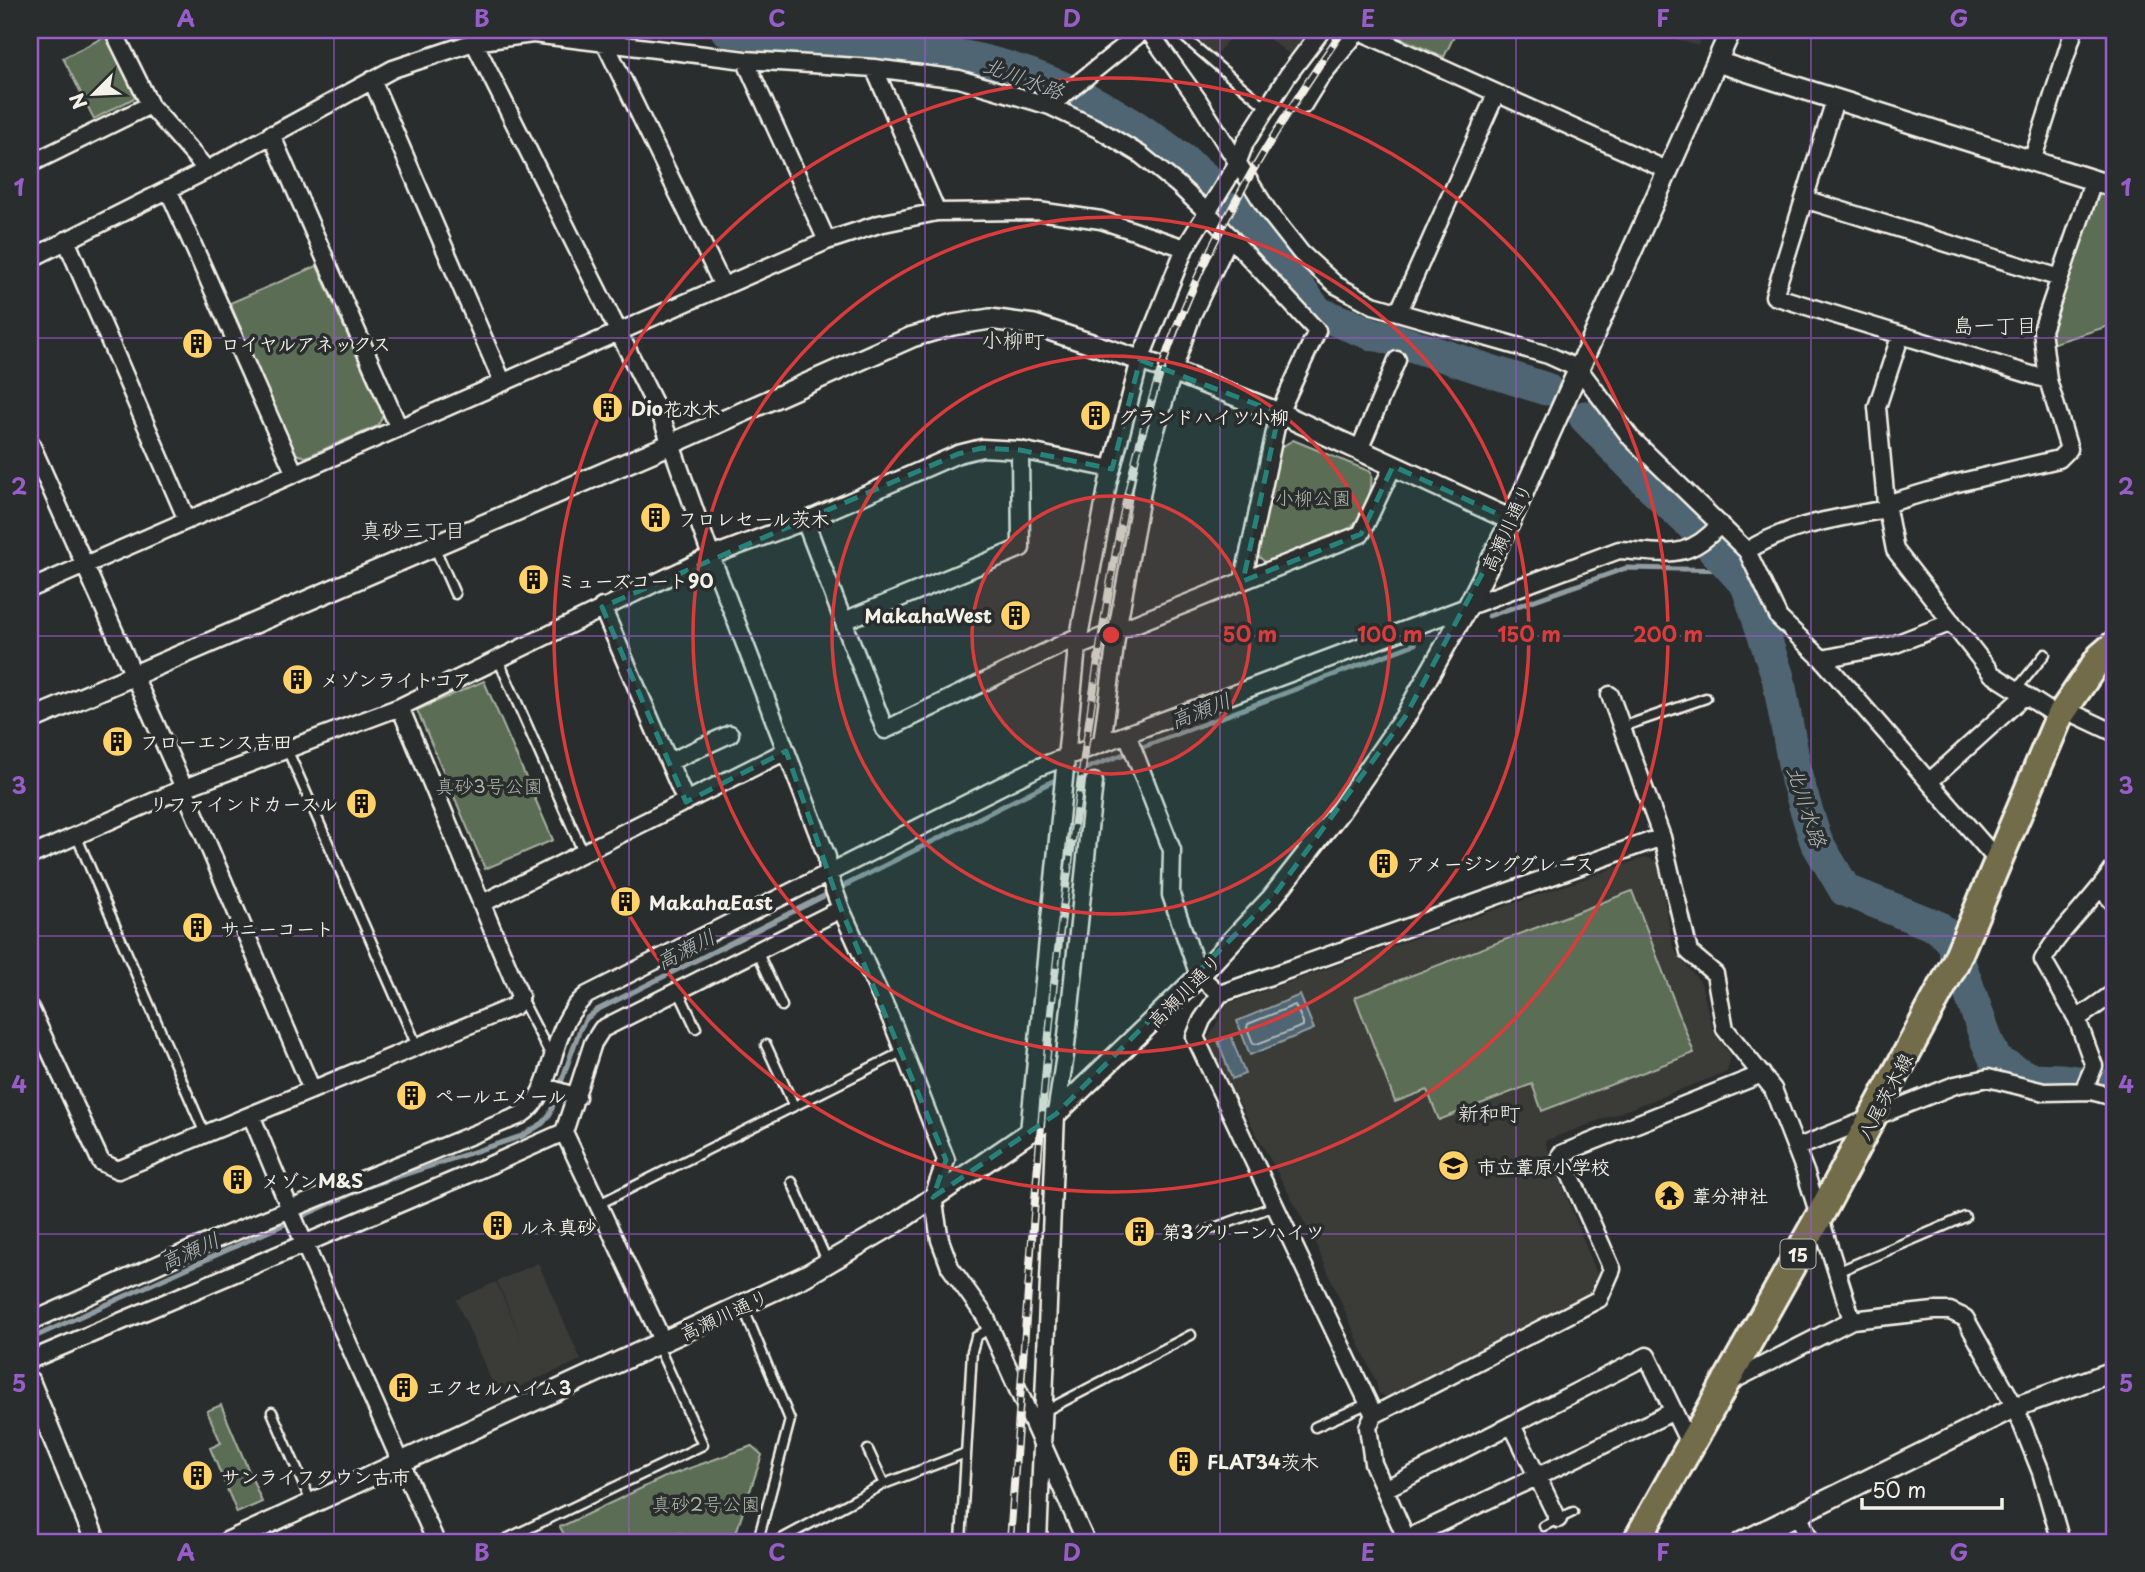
<svg xmlns="http://www.w3.org/2000/svg" width="2145" height="1572" viewBox="0 0 2145 1572" font-family="'Playpen Sans','Klee One',sans-serif">
  <style>
    .built { fill: #3b3a37 }
    .green { fill: #5b6d57; stroke: #a8afa0; stroke-width: 2 }
    .water { fill: #4f6573; stroke: #919da2; stroke-width: 2 }
    .lines { fill: none; stroke-linecap: round; stroke-linejoin: round }
    .shore { stroke: #b2b9b9; stroke-width: 2 }
    .stream { stroke: #919da2; stroke-width: 5 }
    .river { stroke: #4f6573; stroke-width: 33 }
    .service-casing { stroke: #f4f1e8; stroke-width: 13 }
    .minor-casing { stroke: #f4f1e8; stroke-width: 21 }
    .tertiary-casing { stroke: #f4f1e8; stroke-width: 24 }
    .primary-casing { stroke: #f4f1e8; stroke-width: 32 }
    .service { stroke: #2a2d2e; stroke-width: 8 }
    .minor { stroke: #2a2d2e; stroke-width: 16 }
    .tertiary { stroke: #2a2d2e; stroke-width: 19 }
    .primary { stroke: #736c4b; stroke-width: 26 }
    .rail-casing { stroke: #f4f1e8; stroke-width: 8 }
    .rail { stroke: #2a2d2e; stroke-width: 5; stroke-dasharray: 16; stroke-linecap: butt }
    .marked { fill: #26827a; fill-opacity: 0.2; stroke: #26827a; stroke-width: 5; stroke-dasharray: 14 9; stroke-linejoin: round }
    .grid { fill: none; stroke: #995dc9; stroke-width: 2; stroke-opacity: 0.55 }
    .ring { fill: none; stroke: #d93c3b; stroke-width: 3.5 }
    .labels { text-anchor: middle; dominant-baseline: central; stroke-width: 7; stroke-linejoin: round; paint-order: stroke }
    .shield { fill: #2a2d2e; stroke: #b7b6b0; stroke-width: 2 }
    .shield-label { font-size: 18px; font-weight: bold; fill: #f4f1e8 }
    .poi-label { font-size: 19px; font-weight: bold; fill: #f4f1e8; stroke: #2a2d2e; text-anchor: start }
    .park-label { font-size: 19px; fill: #afb6a7; stroke: #2a2d2e }
    .street-label { font-size: 19px; fill: #f4f1e8; stroke: #2a2d2e }
    .water-label { font-size: 21px; font-style: italic; fill: #b2b9b9; stroke: #2a2d2e }
    .neighbourhood-label { font-size: 21px; fill: #f4f1e8; stroke: #2a2d2e }
    .centre { fill: #d93c3b; stroke: #2a2d2e; stroke-width: 3.5 }
    .ring-label { font-size: 21px; text-anchor: middle; font-weight: bold; fill: #d93c3b; stroke: #2a2d2e; stroke-width: 7; stroke-linejoin: round; paint-order: stroke }
    .neatline { fill: none; stroke: #995dc9; stroke-width: 2.5 }
    .grid-label { font-size: 23px; text-anchor: middle; font-weight: bold; fill: #995dc9 }
  </style>
  <rect width="100%" height="100%" fill="#2a2d2e"/>
  <filter id="ink" filterUnits="userSpaceOnUse"><feTurbulence type="fractalNoise" baseFrequency=".0143" numOctaves="2"/><feDisplacementMap in="SourceGraphic" scale="14" xChannelSelector="R" yChannelSelector="G"/><feConvolveMatrix kernelMatrix="1 2 1 2 8 2 1 2 1" color-interpolation-filters="sRGB"/></filter>
  <g filter="url(#ink)">
    <!-- built -->
    <path class="built" d="M1184,30h52l-20,25z
      M1258,30h51l-19,25z
      M1648,30h57l-7,16z
      M1646,857l11,4 16,85 4,8 24,29 12,48 18,25 -4,16 -182,69 54,138 -6,12 -206,106 -9,-4 -2,-11 -62,-142 -97,-178 -9,-23 19,-35z
      M538,1263l43,97 -83,36 -42,-96 40,-18 26,58 -25,-59z"/>
    <!-- green -->
    <path class="green" d="M1386,30h71l-13,27 -58,-25z
      M110,34l28,52 -4,12 -40,21 -31,-61z
      M2101,194l14,3v127l-67,21 42,-145z
      M317,266l66,149 -5,11 -72,31 -11,-3 -65,-151z
      M1293,440l78,32c3,20 -8,42 -21,57l-83,35 -11,-10 24,-106z
      M484,681l69,159 -68,29 -68,-159z
      M1632,891l62,162 -152,58 -10,-27 -93,36 -12,-30 -32,12 -40,-105z
      M221,1405l41,97 -25,11 -27,-65 11,-5 -14,-32z
      M752,1446l10,9 -29,87h-38l-14,-9 -25,4 -4,5h-84l-8,-15 105,-50z"/>
    <!-- water -->
    <path class="water" d="M1300,995l14,34 -64,26 -13,-34z
      M1231,1036l14,38 -13,5 -14,-38z"/>
    <g class="lines">
      <!-- shore -->
      <path class="shore" d="M1295,1005l8,17v4l-46,18 -4,-1 -6,-15 1,-4z"/>
      <!-- stream -->
      <path class="stream" d="M1489,616l137,-48 107,2
        M30,1339l339,-153 153,-50 21,-13 7,-9 30,-85 6,-10 11,-9 456,-229 362,-137"/>
      <!-- river -->
      <path class="river" d="M727,30c37,4 74,9 111,13 42,4 85,6 126,14 94,18 176,65 248,127
        M1237,209l81,104 57,22 8,1 163,53
        M1585,417l72,75 35,33 55,60 31,92 19,103 19,61 29,49 93,37 14,15 35,99 9,20 34,18 32,1 53,7"/>
      <defs>
        <path id="service" d="M1176,30l91,78
          M434,546l21,48
          M498,659l85,193
          M2016,690l29,-36
          M1622,727l84,-29
          M287,749l130,297
          M76,835l129,299
          M757,951l25,55
          M678,990l18,38
          M520,996l32,62
          M766,1045l28,61
          M792,1182l36,81
          M599,1204l305,-153
          M1205,1231l70,-25
          M1837,1272l128,-55
          M743,1307l47,113 -30,113v9
          M272,1412l39,90
          M1043,1412l148,-77
          M1315,1427l54,-24
          M868,1450l16,34
          M1544,1526l29,-14
          M500,1542l203,-97 -46,-101
          M776,1542l108,-58 82,-31
          M961,1542l11,-191 4,-14 14,-9"/>
        <path id="minor" d="M113,30l37,75 57,65
          M1148,30l50,70 70,111 33,42 35,32 37,20 175,50 31,14 52,69 116,113 32,67 43,41 175,201
          M1357,30l312,141
          M604,41l119,245
          M474,42l188,377 49,137 116,301 1,16 13,36 50,110 55,141 -13,37 7,43 10,27 35,49 101,226
          M745,60l82,181
          M874,68l63,144
          M372,80l130,301
          M1835,100l-61,196 274,84
          M1303,105l16,-26 40,-49
          M1050,106l94,-76
          M271,134l127,292
          M2032,161l42,-131
          M30,164l120,-59
          M168,189l126,283
          M1804,199l256,79
          M66,240l121,280
          M30,259l177,-89 186,-101 81,-27 59,-8 212,26 129,8 85,11 91,27 48,23 43,26 36,29 30,28 110,119 -38,82 -36,168
          M1399,311l97,-217
          M1900,337l-23,70 9,97 9,46 97,124 67,43
          M30,442l154,346 128,302
          M1359,450l38,-90
          M1886,504l67,-20 106,-25 10,-10 -21,-69 -6,-50 51,-148
          M805,521l80,209 194,-94
          M1747,551c42,-27 92,-33 140,-42
          M30,589l797,-348 52,-17 58,-12 101,-1 63,9 84,28
          M602,607l84,195
          M844,621l177,-73 -1,-98
          M1077,647l284,-113 32,-68
          M1822,659l71,-14 59,-23
          M1610,695l52,142
          M2064,709l51,24
          M1127,734l45,116 -1,45 28,81 21,18
          M1102,743l15,-112 31,-174 25,-86 19,-56 38,-79
          M669,762l61,-28
          M1929,782l96,-87
          M30,856l154,-68 216,-81 311,-151 94,-35 153,-67 24,-6 38,2 92,19
          M2101,889l14,15
          M481,904l305,-153
          M30,1008l71,154 17,8 397,-164 5,-10 -120,-289
          M2077,1019l38,-27
          M543,1086l34,11
          M2083,1091l11,-25 -17,-47 -34,-59c19,-34 51,-60 72,-93
          M251,1115l53,128 132,299
          M564,1132l99,210
          M1029,1132l48,-485 31,-164 32,-123 45,-112 52,-84 8,-21 43,-68 34,-45
          M1796,1148l159,-63 33,-7 56,14 47,-1 23,6 1,3
          M30,1322l167,-75 324,-132c37,-24 25,-87 66,-120l452,-228 580,-217c45,2 69,12 101,-26
          M30,1360l458,-194 76,-34 29,-89 9,-14 239,-120
          M1726,1384l126,-64
          M1374,1415l-179,-378 7,-17 18,-26 442,-157 27,115 26,22 10,55 48,60 33,85 46,146 82,-9h16l15,7 50,89 26,65 20,70
          M1512,1425l46,94
          M1385,1489l262,-133 43,89
          M1798,1515l13,27
          M1402,1541l272,-130
          M1038,1542l18,-428 9,-59 29,-273
          M1401,1542l2,-11 -30,-68 -5,-36 6,-12 225,-116 13,-30 -51,-115 201,-80"/>
        <path id="tertiary" d="M1717,62l398,125
          M30,720l641,-276 241,-107 41,-12 37,-6 44,6 139,46 106,42 232,107
          M30,1382l66,160
          M228,1542l577,-266 91,-53 160,-109 143,-138 73,-78 68,-87 65,-94 63,-111 43,-86 220,-490
          M1742,1542l273,-135 100,-36"/>
        <path id="primary" d="M1636,1542l184,-327 135,-252 104,-246 41,-60 15,-13"/>
      </defs>
      <!-- service casing -->
      <use href="#service" class="service-casing"/>
      <!-- minor casing -->
      <use href="#minor" class="minor-casing"/>
      <!-- tertiary casing -->
      <use href="#tertiary" class="tertiary-casing"/>
      <!-- primary casing -->
      <use href="#primary" class="primary-casing"/>
      <!-- service -->
      <use href="#service" class="service"/>
      <!-- minor -->
      <use href="#minor" class="minor"/>
      <!-- tertiary -->
      <use href="#tertiary" class="tertiary"/>
      <!-- primary -->
      <use href="#primary" class="primary"/>
      <defs>
        <path id="rail" d="M1010,1542c12,-173 24,-346 40,-519 8,-87 21,-173 33,-259 20,-141 38,-282 86,-417 42,-115 105,-217 174,-317"/>
      </defs>
      <!-- rail casing -->
      <use href="#rail" class="rail-casing"/>
      <!-- rail -->
      <use href="#rail" class="rail"/>
    </g>
  </g>
  <!-- marked area -->
  <path class="marked" d="M1140,360l139,53 -36,168 118,-47 32,-68 118,54 -106,197 -133,181 -216,216 -123,83 13,-37 -105,-251 -55,-158 -100,51 -84,-195 356,-153 24,-6 38,2 92,19z"/>
  <!-- grid -->
  <path class="grid" d="M334,30v1512M629,30v1512M925,30v1512M1220,30v1512M1516,30v1512M1811,30v1512M30,338h2085M30,636h2085M30,936h2085M30,1234h2085"/>
  <!-- distance rings -->
  <circle cx="1111" cy="635" r="139" fill="#d93c3b" fill-opacity=".12"/>
  <g class="ring">
    <circle cx="1111" cy="635" r="139"/>
    <circle cx="1111" cy="635" r="279"/>
    <circle cx="1111" cy="635" r="418"/>
    <circle cx="1111" cy="635" r="557"/>
  </g>
  <!-- icons -->
  <defs>
    <symbol id="building-disc" viewBox="-11 -11 22 22"><circle r="9.5" fill="#ffd166" stroke="#2a2d2e"/><path d="M-4-6H4V6H1V3H-1V6H-4ZM-2.5-4.3h1.7v1.8h-1.7ZM.8-4.3h1.7v1.8H.8ZM-2.5-1h1.7V.8h-1.7ZM.8-1h1.7V.8H.8Z" fill="#111"/></symbol>
    <symbol id="school-disc" viewBox="-11 -11 22 22"><circle r="9.5" fill="#ffd166" stroke="#2a2d2e"/><path d="M0-5L7-2L0 1L-7-2ZM-4 1L0 2.5L4 1V4Q0 6-4 4Z" fill="#111"/></symbol>
    <symbol id="temple-disc" viewBox="-11 -11 22 22"><circle r="9.5" fill="#ffd166" stroke="#2a2d2e"/><path d="M0-6L5-2H3V0L6.5 2.5H4V6H1.5V3h-3V6H-4V2.5H-6.5L-3 0V-2H-5Z" fill="#111"/></symbol>
  </defs>
  <g fill-rule="evenodd">
    <use href="#building-disc" x="180" y="326" width="35" height="35"/>
    <use href="#building-disc" x="590" y="390" width="35" height="35"/>
    <use href="#building-disc" x="1078" y="398" width="35" height="35"/>
    <use href="#building-disc" x="638" y="500" width="35" height="35"/>
    <use href="#building-disc" x="516" y="562" width="35" height="35"/>
    <use href="#building-disc" x="998" y="598" width="35" height="35"/>
    <use href="#building-disc" x="280" y="662" width="35" height="35"/>
    <use href="#building-disc" x="100" y="724" width="35" height="35"/>
    <use href="#building-disc" x="344" y="786" width="35" height="35"/>
    <use href="#building-disc" x="1366" y="846" width="35" height="35"/>
    <use href="#building-disc" x="608" y="884" width="35" height="35"/>
    <use href="#building-disc" x="180" y="910" width="35" height="35"/>
    <use href="#building-disc" x="394" y="1078" width="35" height="35"/>
    <use href="#school-disc" x="1436" y="1148" width="35" height="35"/>
    <use href="#building-disc" x="220" y="1162" width="35" height="35"/>
    <use href="#temple-disc" x="1652" y="1178" width="35" height="35"/>
    <use href="#building-disc" x="480" y="1208" width="35" height="35"/>
    <use href="#building-disc" x="1122" y="1214" width="35" height="35"/>
    <use href="#building-disc" x="386" y="1370" width="35" height="35"/>
    <use href="#building-disc" x="1166" y="1444" width="35" height="35"/>
    <use href="#building-disc" x="180" y="1458" width="35" height="35"/>
  </g>
  <g class="labels">
    <!-- shield labels -->
    <rect class="shield" x="1780.5" y="1239.5" width="35" height="29" rx="5"/>
    <g class="shield-label">
      <text x="1798" y="1254">15</text>
    </g>
    <!-- poi labels -->
    <g class="poi-label">
      <text x="221" y="343">ロイヤルアネックス</text>
      <text x="631" y="408">Dio花水木</text>
      <text x="1118" y="416">グランドハイツ小柳</text>
      <text x="678" y="518">フロレセール茨木</text>
      <text x="557" y="580">ミューズコート90</text>
      <text x="992" y="615" text-anchor="end">MakahaWest</text>
      <text x="320" y="679">メゾンライトコア</text>
      <text x="140" y="741">フローエンス吉田</text>
      <text x="338" y="803" text-anchor="end">リファインドカースル</text>
      <text x="1406" y="863">アメージンググレース</text>
      <text x="649" y="902">MakahaEast</text>
      <text x="220" y="928">サニーコート</text>
      <text x="435" y="1095">ペールエメール</text>
      <text x="1477" y="1166">市立葦原小学校</text>
      <text x="261" y="1180">メゾンM&amp;S</text>
      <text x="1692" y="1195">葦分神社</text>
      <text x="520" y="1226">ルネ真砂</text>
      <text x="1162" y="1231">第3グリーンハイツ</text>
      <text x="426" y="1387">エクセルハイム3</text>
      <text x="1207" y="1461">FLAT34茨木</text>
      <text x="221" y="1476">サンライフタウン古市</text>
    </g>
    <!-- park labels -->
    <g class="park-label">
      <text x="1313" y="497">小柳公園</text>
      <text x="489" y="785">真砂3号公園</text>
      <text x="706" y="1503">真砂2号公園</text>
    </g>
    <!-- street labels -->
    <g class="street-label">
      <text transform="translate(1506 527) rotate(-65)">高瀬川通り</text>
      <text transform="translate(1184 990) rotate(-45)">高瀬川通り</text>
      <text transform="translate(1884 1096) rotate(-62)">八尾茨木線</text>
      <text transform="translate(724 1314) rotate(-25)">高瀬川通り</text>
    </g>
    <!-- water labels -->
    <g class="water-label">
      <text transform="translate(1024 77) rotate(20)">北川水路</text>
      <text transform="translate(1200 709) rotate(-21)">高瀬川</text>
      <text transform="translate(1808 806) rotate(72)">北川水路</text>
      <text transform="translate(685 948) rotate(-27)">高瀬川</text>
      <text transform="translate(189 1250) rotate(-24)">高瀬川</text>
    </g>
    <!-- neighbourhood labels -->
    <g class="neighbourhood-label">
      <text x="1995" y="324">島一丁目</text>
      <text x="1013" y="339">小柳町</text>
      <text x="413" y="529">真砂三丁目</text>
      <text x="1489" y="1112">新和町</text>
    </g>
  </g>
  <circle cx="1111" cy="635" r="10" class="centre"/>
  <g class="ring-label">
    <text x="1250" y="642">50 m</text>
    <text x="1390" y="642">100 m</text>
    <text x="1529" y="642">150 m</text>
    <text x="1668" y="642">200 m</text>
  </g>
  <!-- margin -->
  <rect width="2145" height="1572" fill="none" stroke="#2a2d2e" stroke-width="77"/>
  <!-- north arrow -->
  <g transform="translate(94 94) rotate(246)" stroke="#2a2d2e" stroke-width="5" paint-order="stroke">
  <path d="M0-5L12 26L0 18L-12 26Z" fill="#f4f1e8"/>
  <text y="-10" font-size="19" font-weight="bold" text-anchor="middle" fill="#f4f1e8">N</text>
  </g>
  <!-- scale -->
  <path d="M1862 1498v10h140v-10" fill="none" stroke="#f4f1e8" stroke-width="3.5"/>
  <text x="1872" y="1498" font-size="21" fill="#f4f1e8" stroke="#2a2d2e" stroke-width="5" paint-order="stroke">50 m</text>
  <rect x="38" y="38" width="2068" height="1496" class="neatline"/>
  <g class="grid-label">
    <text x="186" y="27">A</text>
    <text x="482" y="27">B</text>
    <text x="777" y="27">C</text>
    <text x="1072" y="27">D</text>
    <text x="1368" y="27">E</text>
    <text x="1663" y="27">F</text>
    <text x="1959" y="27">G</text>
    <text x="19" y="196">1</text>
    <text x="2126" y="196">1</text>
    <text x="19" y="495">2</text>
    <text x="2126" y="495">2</text>
    <text x="19" y="794">3</text>
    <text x="2126" y="794">3</text>
    <text x="19" y="1093">4</text>
    <text x="2126" y="1093">4</text>
    <text x="19" y="1392">5</text>
    <text x="2126" y="1392">5</text>
    <text x="186" y="1561">A</text>
    <text x="482" y="1561">B</text>
    <text x="777" y="1561">C</text>
    <text x="1072" y="1561">D</text>
    <text x="1368" y="1561">E</text>
    <text x="1663" y="1561">F</text>
    <text x="1959" y="1561">G</text>
  </g>
</svg>
